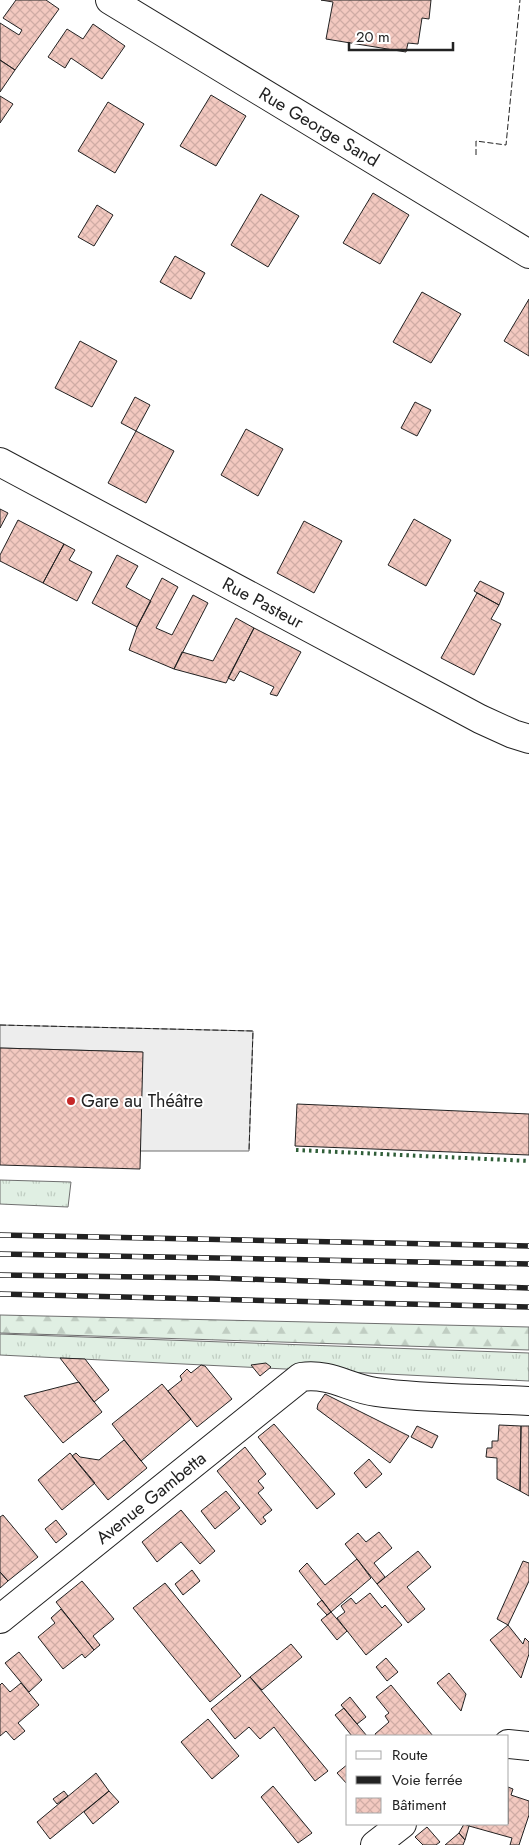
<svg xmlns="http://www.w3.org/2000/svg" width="529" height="1845" viewBox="0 0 529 1845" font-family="Jost,sans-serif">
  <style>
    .grass { fill: url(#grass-tufts); stroke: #6f6f6f }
    .forest { fill: url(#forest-firs); stroke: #6f6f6f }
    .parking { fill: #ededed; stroke: #6f6f6f }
    .building { fill: url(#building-cross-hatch); stroke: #222 }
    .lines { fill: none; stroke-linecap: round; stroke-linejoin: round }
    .minor-casing { stroke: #222; stroke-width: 30 }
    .minor { stroke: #fff; stroke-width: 28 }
    .rail-casing { stroke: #222; stroke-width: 5.5 }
    .rail { stroke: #fff; stroke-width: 4; stroke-dasharray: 11; stroke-linecap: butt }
    .hedge { stroke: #2f5e38; stroke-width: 4; stroke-dasharray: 2.5 4; stroke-linecap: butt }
    .fence { stroke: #222; stroke-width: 1; stroke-dasharray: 6 2.5; stroke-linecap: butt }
    .poi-dot { fill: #c62828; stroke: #fff; stroke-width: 2 }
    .labels { text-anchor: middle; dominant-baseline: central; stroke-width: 4; stroke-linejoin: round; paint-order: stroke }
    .street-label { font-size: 18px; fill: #222; stroke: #fff }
    .poi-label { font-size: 18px; fill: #222; stroke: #fff; text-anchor: start }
  </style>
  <defs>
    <pattern id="grass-tufts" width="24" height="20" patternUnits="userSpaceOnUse" patternTransform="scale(1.25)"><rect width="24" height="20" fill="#e0efe3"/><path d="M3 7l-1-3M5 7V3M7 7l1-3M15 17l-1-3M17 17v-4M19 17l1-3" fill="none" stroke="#c0cdc2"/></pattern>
    <pattern id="forest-firs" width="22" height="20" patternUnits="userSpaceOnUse" patternTransform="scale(1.25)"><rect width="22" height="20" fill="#e0efe3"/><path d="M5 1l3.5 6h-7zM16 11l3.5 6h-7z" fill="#c0cdc2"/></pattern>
    <pattern id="building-cross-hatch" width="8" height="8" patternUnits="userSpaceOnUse" patternTransform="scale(1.25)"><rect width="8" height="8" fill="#f3c9c0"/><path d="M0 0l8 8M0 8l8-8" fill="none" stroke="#d0aca5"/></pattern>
  </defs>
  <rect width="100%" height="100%" fill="#fff"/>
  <!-- grass -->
  <path class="grass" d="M0,1180l71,2 -3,25 -68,-3z
    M0,1334l529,19v28l-529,-26z"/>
  <!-- forest -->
  <path class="forest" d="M0,1315l529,12v23l-529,-17z"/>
  <!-- parking -->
  <path class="parking" d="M0,1025l253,6 -4,120h-109l2,-99 -142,-4z"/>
  <!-- building -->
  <path class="building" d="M16,0h30l13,9 -44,61 -15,-10v-37l19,12 3,-5 -19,-12z
    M321,0h110l-2,19 -7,-1 -4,26 -10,-1 -2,9 -80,-13 7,-37z
    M93,24l32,22 -23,33 -31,-21 -6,10 -17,-11 19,-28 16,10z
    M0,60l15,10 -15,22z
    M211,95l35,21 -30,50 -36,-20z
    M0,96l13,8 -13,19z
    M108,102l36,22 -29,49 -37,-22z
    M373,193l36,22 -29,49 -37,-21z
    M261,194l38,22 -31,51 -37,-22z
    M97,205l16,10 -19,31 -16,-9z
    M175,256l30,17 -14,26 -31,-17z
    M422,292l39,22 -30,49 -38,-21z
    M529,299v57l-25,-15z
    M80,341l37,20 -25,46 -37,-19z
    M135,397l15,8 -14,26 -15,-8z
    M415,402l16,8 -14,26 -16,-8z
    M246,429l37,20 -25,47 -37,-21z
    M136,431l38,20 -28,52 -38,-20z
    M0,509l8,4 -8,15z
    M414,519l37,21 -25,46 -38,-21z
    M18,520l46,24 -21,39 -43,-22v-6z
    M304,521l38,20 -28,52 -37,-20z
    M64,544l11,6 -6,10 23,12 -15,29 -34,-18z
    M117,555l21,11 -12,21 25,14 -14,26 -45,-24z
    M162,578l16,9 -22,41 16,7 21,-40 15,8 -34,66 -45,-19 8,-23z
    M480,581l24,12 -5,12 -25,-14z
    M477,593l22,12 -8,14 10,5 -27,51 -33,-17z
    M236,618l18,10 -28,55 -52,-14 8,-17 31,9z
    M254,628l47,24 -24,44 -7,-2 4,-7 -34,-16 -6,10 -6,-3z
    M0,1048l143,4 -3,117 -140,-4z
    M297,1104l232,10v41l-234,-9z
    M60,1358l25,1 24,31 -15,12z
    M266,1363l5,4 -11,9 -9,-11z
    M201,1365l4,1 27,33 -35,28 -29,-36 14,-11 -2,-4 7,-7 4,4z
    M79,1382l23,30 -39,31 -39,-47z
    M162,1384l29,35 -50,42 -29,-37z
    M325,1394l84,42 -19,27 -73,-54 1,-5z
    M274,1424l61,70 -18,15 -59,-72z
    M499,1425l22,1 -1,65 -23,-12v-21l-11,-1 1,-9h5v-7h6z
    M417,1426l21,10 -6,12 -21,-11z
    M521,1426h8v70l-9,-5z
    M124,1440l23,28 -39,32 -36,-44 4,-3 4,4 19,3z
    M245,1447l21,27 -8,7 6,7 -6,5 14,17 -9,7 3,4 -5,4 -44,-54z
    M70,1453l25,30 -33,27 -24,-30z
    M369,1459l13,15 -16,14 -12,-15z
    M226,1491l14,17 -25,21 -14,-18z
    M181,1510l34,41 -15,13 -19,-22 -24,20 -15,-20z
    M3,1515l35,42 -30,24 -8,-9v-55z
    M56,1520l11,14 -11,9 -11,-14z
    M379,1532l13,16 -18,15 11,14 -8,7 -32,-40 13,-11 8,9z
    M418,1551l13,16 -24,20 18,22 -17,14 -31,-39z
    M357,1559l14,19 -40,34 -32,-41 8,-8 18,22z
    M523,1561l6,2v18l-21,44 -11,-6z
    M192,1570l8,11 -17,14 -8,-11z
    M0,1572l8,9 -8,7z
    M82,1581l32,38 -21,17 7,9 -6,5 -38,-48z
    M165,1583l76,93 -31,26 -77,-94z
    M370,1593l12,15 3,-3 17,20 -36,30 -29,-37 8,-6 -4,-6 10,-8 5,6z
    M322,1600l9,12 -4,3 -10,-11z
    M61,1609l33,41 -9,8 -3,-4 -19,15 -25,-32 17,-14 -4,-5z
    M331,1612l16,19 -10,9 -16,-20z
    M508,1625l15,19 2,-6 4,4v12l-8,24 -31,-38z
    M291,1644l11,13 -40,33 -12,-13z
    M19,1652l23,28 -13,12 -24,-29z
    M386,1658l12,14 -11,9 -11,-14z
    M449,1673l17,21 -5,17 -24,-28z
    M250,1677l78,94 -13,10 -41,-54 -14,12 -11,-12 -14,12 -24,-30z
    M2,1683l8,9 11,-9 18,22 -21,18 7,8 -11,9 -8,-9 -6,5v-51z
    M391,1685l42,51h-57l-1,-2 14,-12 -4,-6 4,-3 -13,-16z
    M350,1697l16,20 -9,7 -16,-19z
    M344,1708l13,16 10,12h-15l-17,-21z
    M208,1719l31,37 -27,23 -31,-37z
    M348,1764v21l-11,-12z
    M96,1773l13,18 -59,48 -13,-17z
    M273,1786l39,47 -14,10 -37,-46z
    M508,1787l5,2 -2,6 18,6v14l-10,30h-9l2,-7 -43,-12 1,-2h38z
    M64,1791l4,5 -11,8 -4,-5z
    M109,1791l10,11 -26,22 -9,-12z
    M464,1824l5,2 -4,14 -6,-7z
    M427,1827l13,15 -4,3h-13l-8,-8z
    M459,1833l6,7 -2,5h-18z"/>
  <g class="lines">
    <defs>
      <path id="minor" d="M110,0l419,254
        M0,462l480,257 33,15 16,5
        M0,1619l301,-242c30,-4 47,11 75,15 50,7 102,6 153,9
        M508,1744l21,2
        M375,1845l27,-21"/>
    </defs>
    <!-- minor casing -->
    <use href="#minor" class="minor-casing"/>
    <!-- minor -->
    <use href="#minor" class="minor"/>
    <defs>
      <path id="rail" d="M0,1235l529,11
        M0,1254l529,10
        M0,1275l212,3 317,10
        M0,1294l529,13"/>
    </defs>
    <!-- rail casing -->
    <use href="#rail" class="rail-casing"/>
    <!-- rail -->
    <use href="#rail" class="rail"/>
    <!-- hedge -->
    <path class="hedge" d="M296,1150l233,11"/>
    <!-- fence -->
    <path class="fence" d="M476,155v-14l30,4 14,-145
      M0,1025l253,6 -4,120"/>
  </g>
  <!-- markers -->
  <circle class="poi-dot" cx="71" cy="1101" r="5"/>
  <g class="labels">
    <!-- street labels -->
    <g class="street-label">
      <text transform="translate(319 127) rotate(31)">Rue George Sand</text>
      <text transform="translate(263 603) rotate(28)">Rue Pasteur</text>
      <text transform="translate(151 1498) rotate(-39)">Avenue Gambetta</text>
    </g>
    <!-- poi labels -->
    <g class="poi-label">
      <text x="81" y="1101">Gare au Théâtre</text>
    </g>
  </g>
  <!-- legend -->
  <rect x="346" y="1735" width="162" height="90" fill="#ffffff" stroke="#a7a7a7"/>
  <rect x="356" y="1751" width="25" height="8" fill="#ffffff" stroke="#a7a7a7"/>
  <text x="392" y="1760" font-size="15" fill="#222222">Route</text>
  <rect x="356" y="1776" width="25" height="8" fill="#222222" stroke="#a7a7a7"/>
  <text x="392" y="1785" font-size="15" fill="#222222">Voie ferrée</text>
  <rect x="356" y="1798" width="25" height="15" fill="url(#building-cross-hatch)" stroke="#a7a7a7"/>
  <text x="392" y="1810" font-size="15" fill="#222222">Bâtiment</text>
  <!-- scale -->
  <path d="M349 42v8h104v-8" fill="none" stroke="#222222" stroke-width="2.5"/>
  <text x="356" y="42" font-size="15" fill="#222222" stroke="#ffffff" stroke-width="4" paint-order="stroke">20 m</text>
</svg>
